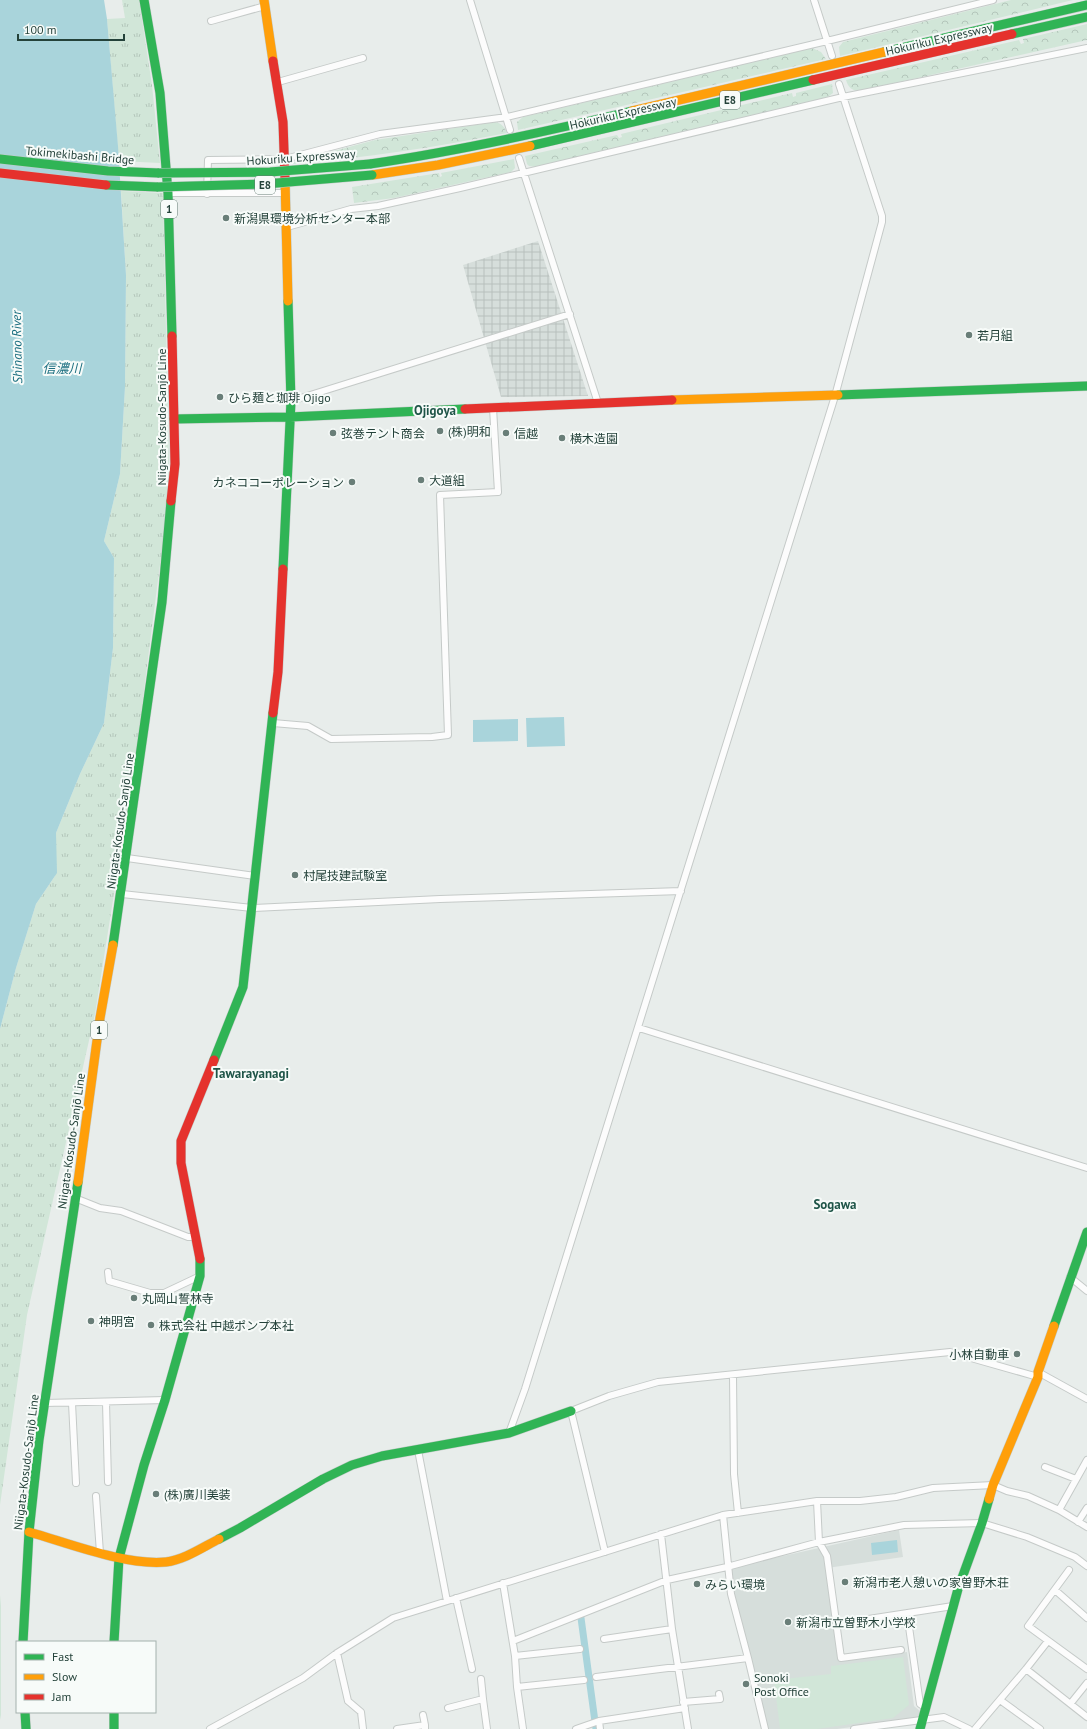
<svg xmlns="http://www.w3.org/2000/svg" width="1087" height="1729" viewBox="0 0 1087 1729" font-family="'PT Sans','Noto Sans JP',sans-serif">
  <style>
    .built { fill: #d6dedb }
    .industrial { fill: url(#industrial-grid) }
    .grass { fill: url(#grass-tufts) }
    .forest { fill: url(#forest-crowns) }
    .pitch { fill: #d1e6d8 }
    .water { fill: #a9d4db }
    .lines { fill: none; stroke-linecap: round; stroke-linejoin: round }
    .canal { stroke: #a9d4db; stroke-width: 7 }
    .street-casing { stroke: #c5cac8; stroke-width: 8 }
    .fast-casing { stroke: #c3cbc8; stroke-width: 10 }
    .slow-casing { stroke: #c3cbc8; stroke-width: 10 }
    .jam-casing { stroke: #c3cbc8; stroke-width: 10 }
    .street { stroke: #fcfcfc; stroke-width: 6 }
    .fast { stroke: #30b455; stroke-width: 9 }
    .slow { stroke: #ff9f0a; stroke-width: 9 }
    .jam { stroke: #e5322d; stroke-width: 9 }
    .fast-bridge-casing { stroke: #c3ccc9; stroke-width: 10; stroke-linecap: butt }
    .fast-bridge { stroke: #30b455; stroke-width: 9 }
    .poi-dot { fill: #697e78; stroke: #f7fbf9; stroke-width: 1.5 }
    .labels { text-anchor: middle; dominant-baseline: central; stroke-width: 4; stroke-linejoin: round; paint-order: stroke }
    .shield { fill: #f7fbf9; stroke: #637a73; stroke-width: 1 }
    .shield-label { font-size: 11px; font-weight: bold; fill: #24423a }
    .street-label { font-size: 12px; fill: #24423a; stroke: #f7fbf9 }
    .poi-label { font-size: 12px; fill: #24423a; stroke: #f7fbf9; text-anchor: start }
    .water-label { font-size: 13px; font-style: italic; fill: #1c6f80; stroke: #f7fbf9 }
    .neighbourhood-label { font-size: 13px; font-weight: bold; fill: #1f5548; stroke: #f7fbf9 }
  </style>
  <defs>
    <pattern id="industrial-grid" width="8" height="8" patternUnits="userSpaceOnUse"><rect width="8" height="8" fill="#d6dedb"/><path d="M0 4h8M4 0v8" fill="none" stroke="#b8c0bd"/></pattern>
    <pattern id="grass-tufts" width="24" height="20" patternUnits="userSpaceOnUse"><rect width="24" height="20" fill="#d1e6d8"/><path d="M3 7l-1-3M5 7V3M7 7l1-3M15 17l-1-3M17 17v-4M19 17l1-3" fill="none" stroke="#b3c6ba"/></pattern>
    <pattern id="forest-crowns" width="20" height="18" patternUnits="userSpaceOnUse"><rect width="20" height="18" fill="#d1e6d8"/><path d="M2 6a3 3 0 1 1 6 0M12 15a3 3 0 1 1 6 0" fill="none" stroke="#b3c6ba"/></pattern>
  </defs>
  <rect width="100%" height="100%" fill="#e8edeb"/>
  <!-- built -->
  <path class="built" d="M899,1530l4,27 -76,11 11,93 69,-9 7,54 7,6 -3,6 -81,11h-69l-34,-136 -4,-25z"/>
  <!-- industrial -->
  <path class="industrial" d="M538,241l50,155 -87,1 -38,-132z"/>
  <!-- grass -->
  <path class="grass" d="M122,0h17l13,85 8,78 -41,-2 -12,-142 18,-1z
    M121,191l42,2 6,274 -4,58 -30,236 -40,253 -68,301 -27,190v-476l16,-61 20,-64 19,-28 1,-43 24,-59 24,-51 9,-75 1,-90 -10,-17 16,-67 5,-87 1,-112z
    M0,1595l1,11v114l-1,-5z"/>
  <!-- forest -->
  <path class="forest" d="M1011,0h62l-233,56 -1,-9 4,-5z
    M1087,24v16l-228,51c-7,0 -11,-4 -13,-11l173,-40 2,4 3,-1 -1,-4z
    M812,48l9,4 5,7 -308,71 -1,-8 6,-5z
    M832,84l1,9 -8,6 -289,68 -7,-1 -2,-2 -2,-8 92,-21 2,3 3,-1 -1,-3 171,-41 1,4 3,-1v-3z
    M495,122c6,1 10,5 12,11 -71,14 -142,25 -214,31v-2l82,-22z
    M514,159l1,9 -4,4 -117,26 -40,5 -2,-16 87,-14 1,4 2,-1 -1,-3z"/>
  <!-- pitch -->
  <path class="pitch" d="M903,1657l6,48 -16,13 -76,11h-37l-6,-49 57,-6v-8z"/>
  <!-- water -->
  <path class="water" d="M0,0h104l3,19 11,127 8,129 -1,112 -5,87 -16,67 10,17 -1,90 -9,75 -24,51 -24,59 1,40 -21,31 -20,64 -16,61z
    M564,717l1,29 -38,1 -1,-29z
    M518,719v22l-45,1v-22z
    M897,1540l1,12 -26,3 -1,-12z"/>
  <g class="lines">
    <!-- canal -->
    <path class="canal" d="M581,1618l15,111"/>
    <defs>
      <path id="street" d="M470,0l40,130
        M814,0l18,56
        M211,21l54,-15
        M278,82l85,-24
        M519,158l79,245
        M168,193h118
        M207,194l1,-34 77,-1 95,-25 127,-17 320,-76 166,-41
        M287,227l64,-18 27,-3 82,-18 383,-91 244,-49
        M291,401l279,-87
        M273,723l35,3 23,13 101,-2 16,-2 -8,-240 58,-3 -5,-84
        M127,858l128,18
        M122,894l130,14 188,-9 241,-8
        M639,1028l448,140
        M75,1198l25,10 21,3 67,26h8
        M108,1272l1,9 41,12h14l36,-17
        M1070,1277l17,14
        M1038,1372l49,27
        M733,1375l1,99 4,39
        M106,1402l2,80
        M45,1403l120,-3
        M72,1403l4,80
        M509,1433l16,-44 310,-993 47,-174v-6l-43,-132
        M418,1450l29,151
        M1045,1467l31,12
        M96,1496l4,57
        M817,1501l2,41 8,14 14,102 60,-8
        M1059,1510l28,-50
        M723,1515l8,79 17,64 17,71
        M1078,1522l9,-14
        M661,1534l11,95 16,100
        M605,1552l-34,-141 38,-15 49,-14 292,-30 88,25
        M1069,1570l-41,56 59,43
        M503,1583l12,73 2,31 6,42
        M1055,1590l32,28
        M456,1598l16,71
        M907,1613l13,91 6,4
        M836,1624l117,-18
        M604,1639l68,-10
        M513,1641l154,-61 60,-13 92,-25 85,-17 78,-2 45,14 48,20 12,9
        M337,1653l11,48 13,11 2,17
        M515,1656l65,-7
        M1026,1669l22,-28
        M596,1677l152,-19
        M481,1679l2,20
        M517,1687l67,-7
        M1000,1700l40,29
        M683,1702l37,-3 -1,-5
        M1071,1703l16,-20
        M448,1708l35,-9 4,30
        M423,1715l2,10
        M599,1721l1,8
        M210,1729l93,-51 34,-25 56,-35 330,-103 94,-14h43l36,-4 37,-9 60,-3 14,6 21,5 31,14 28,17
        M397,1729l28,-4v4
        M576,1729l23,-8 86,-13
        M854,1729l90,-12 25,12
        M975,1729l51,-60 61,48"/>
      <path id="fast" d="M144,0l16,93 8,100 4,143
        M1012,34l75,-17
        M884,52l203,-47
        M530,146l283,-66
        M0,159l108,12 51,2
        M370,164c88,-13 175,-32 262,-53
        M106,185l52,2
        M838,395l249,-9
        M174,419l116,-2 175,-8
        M283,569l8,-168 -3,-100
        M113,945l49,-343 9,-101
        M214,1060l29,-73 30,-274
        M1054,1326l33,-94
        M219,1539l21,-11 83,-49 29,-14 30,-9 127,-23 62,-22
        M23,1642l6,-110 10,-92 39,-258
        M114,1642l5,-84 25,-93 21,-65 35,-124v-17
        M25,1712l1,17
        M114,1712v17
        M920,1729l38,-140 24,-66 7,-24"/>
      <path id="slow" d="M264,0l9,61
        M632,111l252,-59
        M372,175l66,-10 92,-19
        M285,179l3,122
        M672,400l166,-5
        M78,1182l22,-164 13,-73
        M989,1499l4,-14 45,-108v-5l16,-46
        M29,1532c39,11 97,34 137,30 18,-2 37,-15 53,-23"/>
      <path id="jam" d="M273,61l10,61 2,57
        M813,80l199,-46
        M0,173l106,12
        M465,409l207,-9
        M171,501l4,-37 -3,-128
        M273,713l5,-41 5,-103
        M200,1259l-19,-96v-22l33,-81"/>
    </defs>
    <!-- street casing -->
    <use href="#street" class="street-casing"/>
    <!-- fast casing -->
    <use href="#fast" class="fast-casing"/>
    <!-- slow casing -->
    <use href="#slow" class="slow-casing"/>
    <!-- jam casing -->
    <use href="#jam" class="jam-casing"/>
    <!-- street -->
    <use href="#street" class="street"/>
    <!-- fast -->
    <use href="#fast" class="fast"/>
    <!-- slow -->
    <use href="#slow" class="slow"/>
    <!-- jam -->
    <use href="#jam" class="jam"/>
    <defs>
      <path id="fast-bridge" d="M159,173l111,-1 100,-8
        M158,187l107,-3 107,-9"/>
    </defs>
    <!-- fast-bridge casing -->
    <use href="#fast-bridge" class="fast-bridge-casing"/>
    <!-- fast-bridge -->
    <use href="#fast-bridge" class="fast-bridge"/>
  </g>
  <!-- markers -->
  <g class="poi-dot">
    <circle cx="226" cy="218" r="4"/>
    <circle cx="969" cy="335" r="4"/>
    <circle cx="220" cy="397" r="4"/>
    <circle cx="440" cy="431" r="4"/>
    <circle cx="333" cy="433" r="4"/>
    <circle cx="506" cy="433" r="4"/>
    <circle cx="562" cy="438" r="4"/>
    <circle cx="421" cy="480" r="4"/>
    <circle cx="352" cy="482" r="4"/>
    <circle cx="295" cy="875" r="4"/>
    <circle cx="134" cy="1298" r="4"/>
    <circle cx="91" cy="1321" r="4"/>
    <circle cx="151" cy="1325" r="4"/>
    <circle cx="1017" cy="1354" r="4"/>
    <circle cx="156" cy="1494" r="4"/>
    <circle cx="845" cy="1582" r="4"/>
    <circle cx="697" cy="1584" r="4"/>
    <circle cx="788" cy="1622" r="4"/>
    <circle cx="746" cy="1684" r="4"/>
  </g>
  <g class="labels">
    <!-- shield labels -->
    <g class="shield">
      <rect x="720" y="91" width="20" height="18" rx="3"/>
      <rect x="255" y="176" width="20" height="18" rx="3"/>
      <rect x="161" y="200" width="16" height="18" rx="3"/>
      <rect x="91" y="1021" width="16" height="18" rx="3"/>
    </g>
    <g class="shield-label">
      <text x="730" y="100">E8</text>
      <text x="265" y="185">E8</text>
      <text x="169" y="209">1</text>
      <text x="99" y="1030">1</text>
    </g>
    <!-- street labels -->
    <g class="street-label">
      <text transform="translate(939 39) rotate(-13)">Hokuriku Expressway</text>
      <text transform="translate(623 113) rotate(-13)">Hokuriku Expressway</text>
      <text transform="translate(80 155) rotate(5)">Tokimekibashi Bridge</text>
      <text transform="translate(301 157) rotate(-4)">Hokuriku Expressway</text>
      <text transform="translate(161 417) rotate(-90)">Niigata-Kosudo-Sanjō Line</text>
      <text transform="translate(120 821) rotate(-82)">Niigata-Kosudo-Sanjō Line</text>
      <text transform="translate(71 1141) rotate(-82)">Niigata-Kosudo-Sanjō Line</text>
      <text transform="translate(26 1462) rotate(-83)">Niigata-Kosudo-Sanjō Line</text>
    </g>
    <!-- poi labels -->
    <g class="poi-label">
      <text x="234" y="218">新潟県環境分析センター本部</text>
      <text x="977" y="335">若月組</text>
      <text x="228" y="397">ひら麺と珈琲 Ojigo</text>
      <text x="448" y="431">(株)明和</text>
      <text x="341" y="433">弦巻テント商会</text>
      <text x="514" y="433">信越</text>
      <text x="570" y="438">横木造園</text>
      <text x="429" y="480">大道組</text>
      <text x="344" y="482" text-anchor="end">カネココーポレーション</text>
      <text x="303" y="875">村尾技建試験室</text>
      <text x="142" y="1298">丸岡山誓林寺</text>
      <text x="99" y="1321">神明宮</text>
      <text x="159" y="1325">株式会社 中越ポンプ本社</text>
      <text x="1009" y="1354" text-anchor="end">小林自動車</text>
      <text x="164" y="1494">(株)廣川美装</text>
      <text x="853" y="1582">新潟市老人憩いの家曽野木荘</text>
      <text x="705" y="1584">みらい環境</text>
      <text x="796" y="1622">新潟市立曽野木小学校</text>
      <text x="754" y="1677">Sonoki<tspan x="754" dy="14">Post Office</tspan></text>
    </g>
    <!-- water labels -->
    <g class="water-label">
      <text transform="translate(17 347) rotate(-91)">Shinano River</text>
      <text x="62" y="368">信濃川</text>
    </g>
    <!-- neighbourhood labels -->
    <g class="neighbourhood-label">
      <text x="435" y="410">Ojigoya</text>
      <text x="251" y="1073">Tawarayanagi</text>
      <text x="835" y="1204">Sogawa</text>
    </g>
  </g>
  <!-- legend -->
  <rect x="16" y="1641" width="140" height="72" fill="#f7fbf9" stroke="#a3b1ad"/>
  <rect x="24" y="1654" width="20" height="6" fill="#30b455" stroke="#a3b1ad"/>
  <text x="52" y="1661" font-size="12" fill="#24423a">Fast</text>
  <rect x="24" y="1674" width="20" height="6" fill="#ff9f0a" stroke="#a3b1ad"/>
  <text x="52" y="1681" font-size="12" fill="#24423a">Slow</text>
  <rect x="24" y="1694" width="20" height="6" fill="#e5322d" stroke="#a3b1ad"/>
  <text x="52" y="1701" font-size="12" fill="#24423a">Jam</text>
  <!-- scale -->
  <path d="M18 34v6h106v-6" fill="none" stroke="#24423a" stroke-width="2"/>
  <text x="24" y="34" font-size="12" fill="#24423a" stroke="#f7fbf9" stroke-width="3" paint-order="stroke">100 m</text>
</svg>
